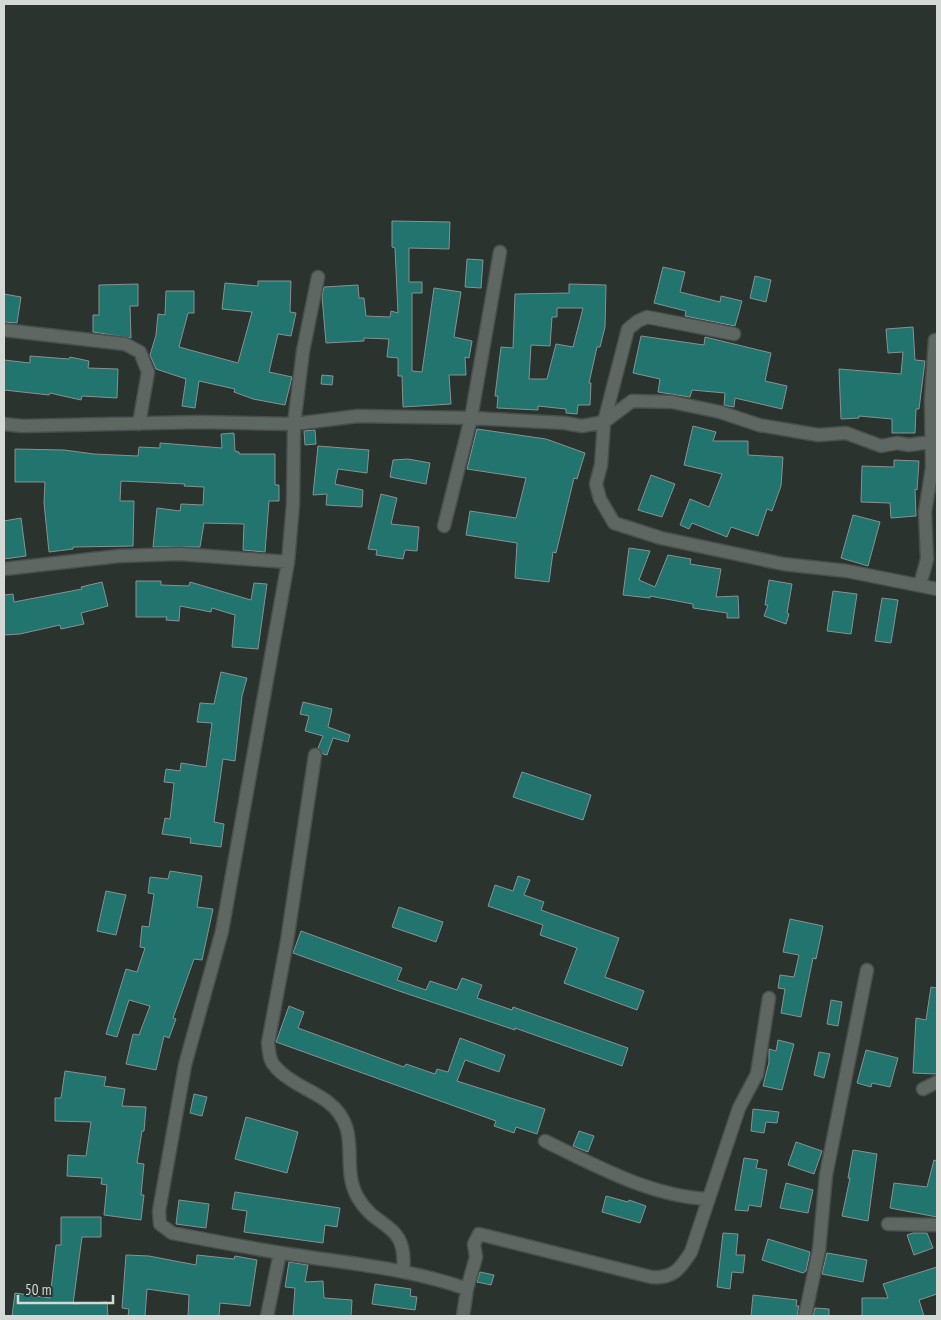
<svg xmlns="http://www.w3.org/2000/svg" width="941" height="1320" viewBox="0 0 941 1320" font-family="'PT Sans Narrow',sans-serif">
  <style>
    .building { fill: #22746e; stroke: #869291; fill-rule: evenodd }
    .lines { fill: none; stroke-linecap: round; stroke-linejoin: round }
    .minor-casing { stroke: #494f4c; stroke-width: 15 }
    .minor { stroke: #5e6762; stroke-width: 12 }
  </style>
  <rect width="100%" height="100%" fill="#2a332e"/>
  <!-- building -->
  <path class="building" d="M392,221l58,1 -1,27 -40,-1v34h13v11h-10v78l10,1 12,-84 27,4 -7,45 18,4 -3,17 -4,-1 1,18h-17l2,29 -48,3 -1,-31h-4v-18l-11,-1 2,-18 -25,-1v3l-38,2 -4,-47 2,-9 34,-2 1,13h5l2,18 24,1 1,-6 7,2 -3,-65 -3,-1z
    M467,259l16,1 -2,28 -16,-1z
    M663,267l22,5 -5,20 40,10 1,-6 21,5 -7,25 -50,-10 1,-5 -32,-8z
    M755,276l16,4 -5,22 -16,-4z
    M258,281h33l-1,31 6,1 -5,23 -13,-2 -9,38 23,5 -7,28 -32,-6 -19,-7 1,-3 -36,-8 -4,27 -13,-2 4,-27 -30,-10 -6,-14 6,-20 2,-21 7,1 1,-24h28v22h-6l-9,34 59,16 14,-51 -30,-3 3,-26 33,3z
    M138,284v22h-8l1,32 -38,-6v-17h6v-30z
    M569,284l37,1 -1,42 -5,20h-3l-8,36h2l-1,22h-12l-1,9 -11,-1v-4l-28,-3v4l-41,-2 1,-12h-3l6,-49 12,1 2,-54 54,-1zM557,308h26l-10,39 -17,-3 -9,35h-18l2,-34 19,1 2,-29h5z
    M4,294l17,3 -4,26 -13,-1z
    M913,327l2,33 10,1 -6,48h-3l-1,24h-23v-14l-33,-3v2l-18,1 -2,-50 62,5 2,-22 -15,1 -2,-24z
    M641,336l63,9 1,-8 66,16 -6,28 22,5 -5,23 -47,-11 -1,9 -6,-1 -4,-1 1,-12 -33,-3 -2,7 -32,-5 2,-13 -27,-6z
    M30,356l39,3 1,-2 19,4 -1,7 30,1 -1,29 -35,-2 -1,4 -31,-7 -1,2 -45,-5v-30l26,3z
    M322,375l11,1 -1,9 -11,-1z
    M693,426l23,6 -3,9h35v14l35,2 -2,29 -9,25 -5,-2 -9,27 -27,-9 -4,10 -35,-14 -3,6 -9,-4 10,-26 19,8 13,-33 -38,-9z
    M477,429l69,10 39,14 -8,26 -3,-1 -18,75 -3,-1 -4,30 -34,-4 2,-35 -51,-8 4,-24 46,7 10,-40 -59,-9z
    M315,430l1,14 -11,1 -1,-14z
    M234,433l1,18 4,1v2h36v31h4v16h-10l-4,51 -22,-2 1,-26 -40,-1 -4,24h-47l4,-39 23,3 1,-7 22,1 1,-18 -20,-1 1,-2 -64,-3 -1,20h14l-1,45 -60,1v2l-24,3 -5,-49 1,-21h-30v-33l49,1 30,4 44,2 1,-9 21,1v-5l62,5 -1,-14z
    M318,446l51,4 -2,23 -29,-4 -3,15 28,6 -1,17 -36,-2 1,-11 -14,1z
    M408,459l22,4 -4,21 -36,-7 3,-17z
    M894,460l25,1 -2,29 -2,-1 1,27 -25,2 -1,-15 -29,-1 1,-36 32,1z
    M651,475l24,9 -13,33 -24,-7z
    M381,494l16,4 -6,26 28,3 -2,24 -12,-1 -2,9 -27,-4 1,-5 -9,-1z
    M853,515l27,7 -12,44 -27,-8z
    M21,518l5,38 -22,3v-38z
    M629,548l21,3 -11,29 16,7 13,-32 23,4 -1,5 31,5 -5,28 22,-1 1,22h-12v-5l-34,-5v-4l-43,-8v2l-27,-3z
    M769,580l23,4 -5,29 2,1 -3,10 -22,-8 4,-11h-3z
    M136,581h25v4l28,1 1,-4 61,18 3,-17 13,1 -9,65 -26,-2 3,-32 -23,-7 -1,4 -31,-6 -1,15 -13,-1 1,-3h-31z
    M102,582l6,24 -27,7 3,11 -23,5 -1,-4 -40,9 -16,1v-40l9,-1 1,8 68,-13 -1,-2z
    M833,591l24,3 -6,40 -24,-3z
    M882,598l16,2 -7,43 -16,-2z
    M221,672l26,6 -5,18 -7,65 -12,-2 -9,63 10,2 -3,23 -31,-4 1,-5 -29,-4 3,-16 5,1 4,-36 -10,-1 2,-13 14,2 1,-8 25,4 6,-44 -15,-1 3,-19 14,1z
    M303,702l29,7 -4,18 22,8 -2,7 -15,-4 -6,17 -4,-1 -5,-6 5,-12 -18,-5 4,-15 -9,-2z
    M522,772l69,23 -8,25 -70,-23z
    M170,871l32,5 -5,31 16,2 -11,51 -8,-1 -21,59 3,1 -7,19 -5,-2 -8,34 -30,-6 7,-30 6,1 11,-29 -21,-6 -12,37 -11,-3 20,-65 11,3 8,-24 -5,-1 2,-21 7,1 5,-33 -6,-1 2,-16 18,2z
    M518,876l12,4 -6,15 20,7 -3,8 78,28 -14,39 39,14 -7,19 -73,-27 13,-35 -37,-13 3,-10 -55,-19 7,-21 18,6z
    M106,891l20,4 -10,40 -19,-4z
    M399,907l44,15 -7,20 -44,-15z
    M790,919l33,7 -7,33 -3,-1 -12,59 -20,-4 4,-24 -7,-1 2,-13 14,2 5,-22 -16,-3z
    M301,931l101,37 -5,12 29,10 4,-9 27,9 5,-12 20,7 -5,13 35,12 1,-3 115,41 -6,18 -107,-38v2l-116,-39 -106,-38z
    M931,987l6,1v86l-24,-1 3,-55 10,2z
    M831,1000l11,2 -4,24 -11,-2z
    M289,1006l15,6 -6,16 106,39 2,-3 29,10 2,-5 11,3 12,-34 45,17 -6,17 -34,-12 -8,21 88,28 -8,25 -21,-7 -2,6 -20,-7 2,-5 -220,-79z
    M778,1040l16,4 -12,46 -19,-4 6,-24v-13l7,2z
    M866,1050l32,8 -8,29 -18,-4 -1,4 -14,-4z
    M819,1052l11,2 -6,24 -10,-3z
    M65,1071l41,6 -2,9 21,3 -3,17 24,1 -2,24h-2l-5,32 7,1 -3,31h3l-3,25 -37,-5 3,-30 -6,-1 1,-6 -35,-2 1,-21 18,1 5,-34 -36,-1v-23h6z
    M194,1094l13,3 -5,19 -12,-3z
    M753,1109l26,3 -2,11 -11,-1 -2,11 -13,-2z
    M246,1117l52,15 -11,41 -52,-14z
    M579,1131l15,5 -6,16 -15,-6z
    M796,1142l26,9 -8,23 -26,-9z
    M853,1150l24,4 -9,67 -26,-5 8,-38h-2z
    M744,1158l14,2 -2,8 11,2 -6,37 -12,-2 -1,6 -13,-1z
    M934,1160l3,1v56l-47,-9 4,-25 33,4z
    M786,1183l27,7 -5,23 -28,-5z
    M235,1192l105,16 -3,19 -12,-2 -2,18 -79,-11 3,-21 -15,-2z
    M606,1196l22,6 1,-2 17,6 -6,17 -38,-11z
    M179,1200l30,4 -3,24 -30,-4z
    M61,1217h40v20h-19l-9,67 34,-2 1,14h-96l3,-23 35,5 6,-53h5z
    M723,1233l15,1 -2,21h9l-2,18 -11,-1 -2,17 -13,-2z
    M913,1233h14l6,15 -19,7 -7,-20z
    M768,1239l42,13 -4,19 -3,2 -41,-13z
    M827,1253l40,7 -4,22 -41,-8z
    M126,1255l23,1 47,9 1,-10 37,4 1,-3 22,4 -7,46 -30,-3 -1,13h-31l1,-21 -42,-6 -2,27h-17l1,-7 -7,-1z
    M289,1262l19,3 -3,17 18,-1 1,17 28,2 -1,16h-58l2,-28 -10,-1z
    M937,1267v27l-18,6 5,16h-62v-18h26l-5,-14z
    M480,1272l14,3 -3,10 -14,-3z
    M375,1284l36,5 -1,7 7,1 -2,13 -43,-6z
    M753,1295l44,5 -1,6h3l-2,10h-46z
    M815,1308l14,1v7h-16z"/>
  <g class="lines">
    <defs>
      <path id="minor" d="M318,277l-15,74 -9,73 -1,80 -5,58 -66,369 -37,134 -26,146 1,13 12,9c41,8 82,16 123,22 58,9 116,14 172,34
        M4,330l121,14 15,8 8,20 -9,52
        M734,334l-87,-17 -9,4 -10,8 -24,93 -3,43 -5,19 4,15 14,24 47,15 122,26 64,7 90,18
        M4,424l18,2 178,-4 94,2 64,-8 113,2 94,5 17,3 22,-4 28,-21 40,1 48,10 39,13 59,10 28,-2 35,13 16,-3 12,2 21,-3
        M444,526l27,-108 29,-166
        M4,569l115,-13 61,-2 108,8
        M920,585l7,-26 -2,-47 7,-44 -1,-69 4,-59
        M315,755l-28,186 -19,102c1,7 1,17 6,22 13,17 38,25 54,37 36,28 11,63 30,96 19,33 50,23 45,73
        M923,1089l14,-7
        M545,1141c51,25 105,55 163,58
        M888,1224l49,1
        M267,1316l13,-63
        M463,1316l4,-27 9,-32 -2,-13 5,-10 172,43c22,2 29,-8 40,-25l48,-144 18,-34 12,-76
        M805,1316l14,-66 7,-75 41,-205"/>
    </defs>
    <!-- minor casing -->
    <use href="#minor" class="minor-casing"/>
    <!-- minor -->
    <use href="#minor" class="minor"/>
  </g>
  <!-- border -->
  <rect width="941" height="1320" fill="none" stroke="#d4d9d6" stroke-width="10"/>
  <!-- scale -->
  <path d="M18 1295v8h95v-8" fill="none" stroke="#d4d9d6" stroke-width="2.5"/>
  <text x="25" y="1295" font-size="15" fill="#d4d9d6" stroke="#2a332e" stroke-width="4" paint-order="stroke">50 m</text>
</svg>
